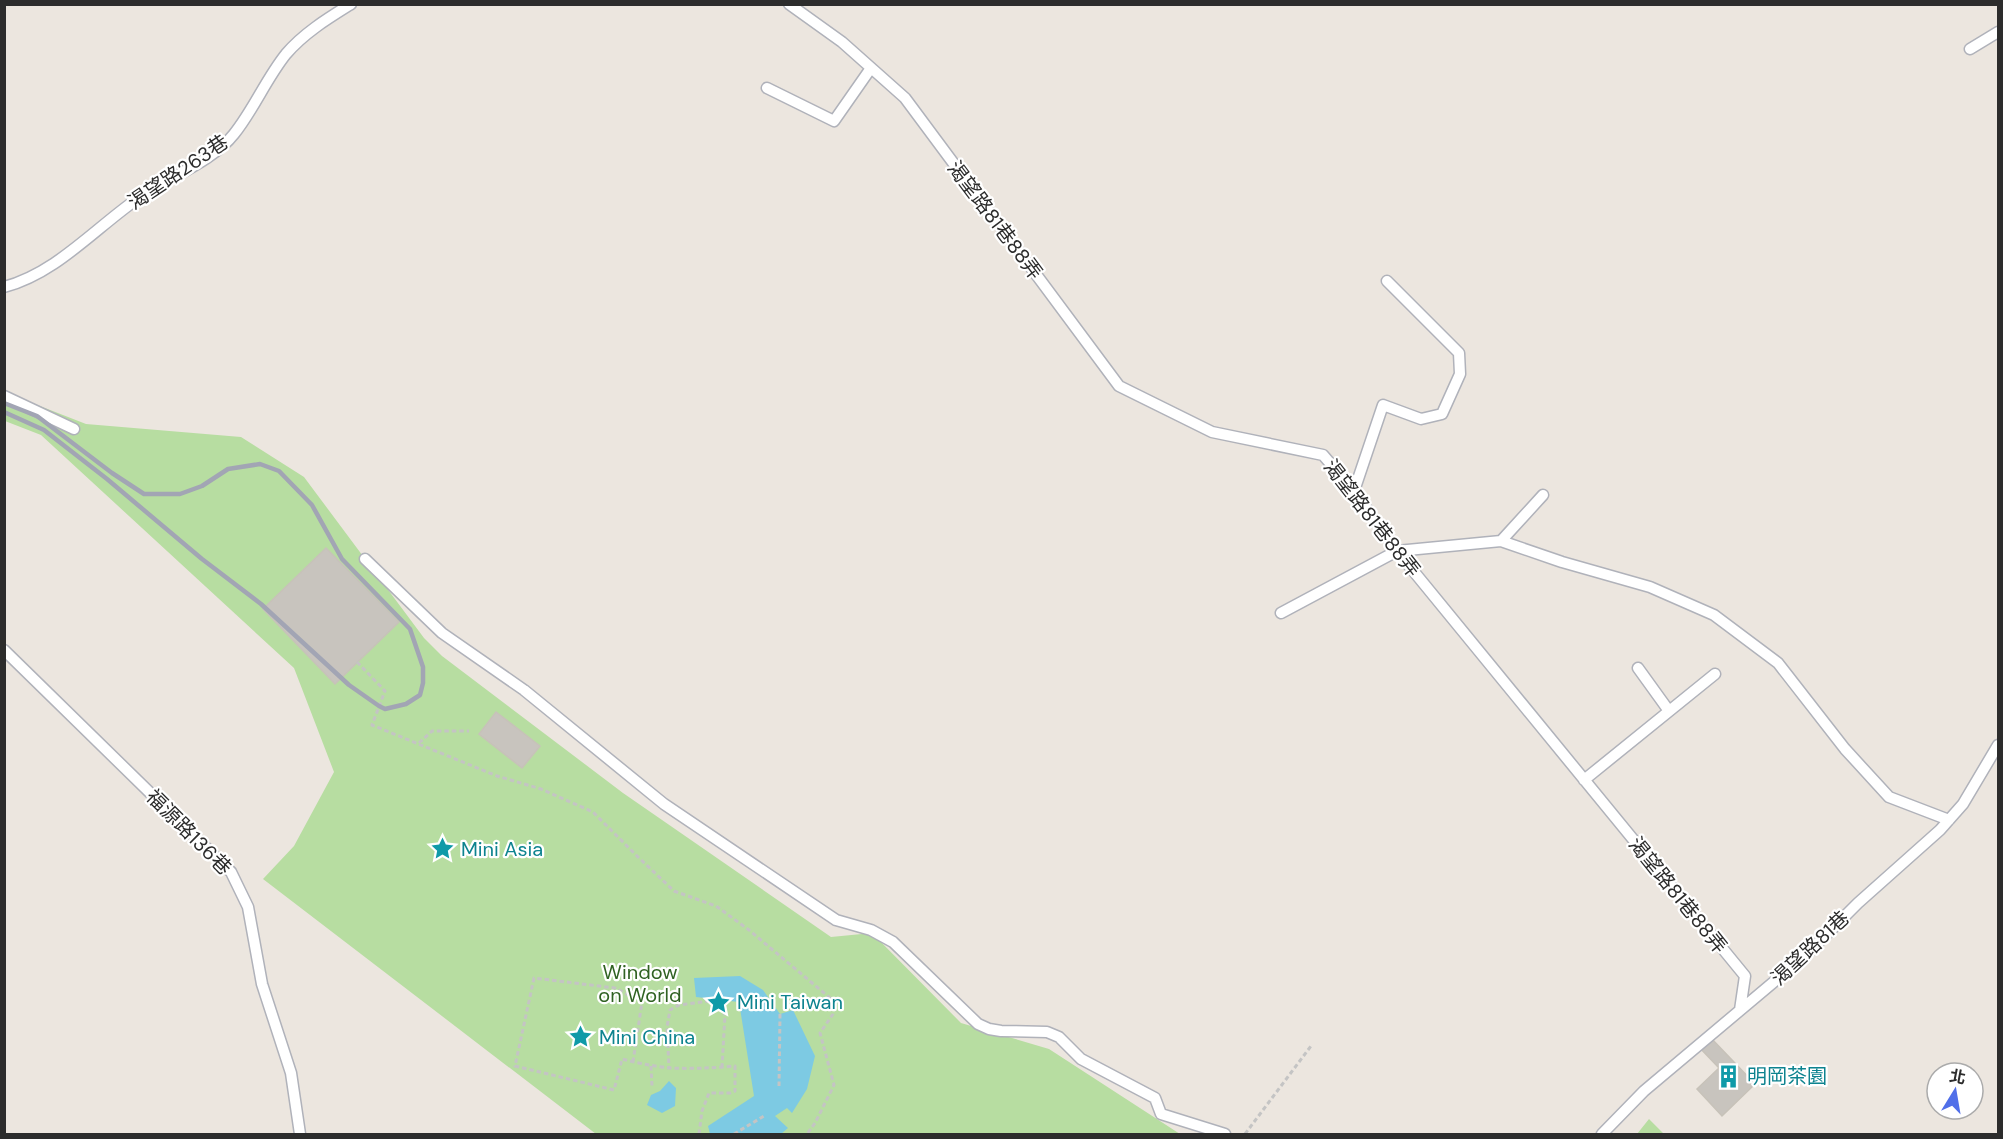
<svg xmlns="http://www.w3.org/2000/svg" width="2003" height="1139" viewBox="0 0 2003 1139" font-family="'DM Sans','Noto Sans TC',sans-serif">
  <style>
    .green { fill: #b7dda1 }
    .water { fill: #7dcae3 }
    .building { fill: #c8c4be; stroke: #c7c2b9; stroke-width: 1.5 }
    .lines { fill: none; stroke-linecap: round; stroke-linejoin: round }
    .service-casing { stroke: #b0b2ba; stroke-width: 13 }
    .path { stroke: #c4c4c4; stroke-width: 3; stroke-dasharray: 4.5 3; stroke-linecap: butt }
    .service { stroke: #fff; stroke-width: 10 }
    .rail { stroke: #a2a5b4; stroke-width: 4.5 }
    .labels { text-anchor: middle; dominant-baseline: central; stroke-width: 4.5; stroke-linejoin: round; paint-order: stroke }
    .street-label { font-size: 20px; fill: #2c2c2c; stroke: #fff }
    .culture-label { font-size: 20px; fill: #0d838f; stroke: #fff; text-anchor: start }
    .park-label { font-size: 20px; fill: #306222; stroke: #fff }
  </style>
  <rect width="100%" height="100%" fill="#ece6df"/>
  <!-- green -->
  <path class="green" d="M4,392l82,32 155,13 63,40 120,161 18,18 181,137 208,144 41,-4 89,90 88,26 131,85h-584l-333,-255 31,-33 40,-74 -40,-104 -253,-233 -36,-14z
    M1649,1119l15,15h-27z"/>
  <!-- water -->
  <path class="water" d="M740,976l23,14 17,24 13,-4 22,46 -8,33 -15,24 -5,-5 -12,8 13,12 -7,6h-71l-2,-8 46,-30 -15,-94 -43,-5 -2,-19z
    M669,1081l7,7 -1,18 -13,7 -15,-8 4,-10 9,-4z"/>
  <!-- building -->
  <path class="building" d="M326,548l73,74 -64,62 -72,-75z
    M496,712l44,34 -18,22 -43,-34z
    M1710,1037l45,47 -33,32 -25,-27 22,-21 -20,-21z"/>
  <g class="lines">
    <defs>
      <path id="service" d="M789,4l53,38 63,56 214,288 93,46 111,23 31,36 43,60 348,425 -5,34
        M1970,49l28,-17
        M767,88l67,33 37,-53
        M4,287c53,-14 92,-60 136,-90 29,-20 72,-35 94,-63 20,-25 32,-55 52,-80 18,-21 41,-35 65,-50
        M4,396l70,33
        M1354,491l29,-86 38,14 21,-5 18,-40 -1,-21 -72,-72
        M1501,541l42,-46
        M365,559l77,74 82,57 140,114 172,116 35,10 22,12 85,82 11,5 12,2 46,1 12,5 22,22 74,39 6,16 64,20
        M1281,613l116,-62 104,-10 61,21 88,25 64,28 64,48 67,86 44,48 60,23
        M4,650l227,222 17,35 14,77 29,89 9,61
        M1638,668l31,43
        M1584,780l131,-106
        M1602,1134l42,-43 163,-137 51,-51 82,-73 23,-26 35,-59"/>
    </defs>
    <!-- service casing -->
    <use href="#service" class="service-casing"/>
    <!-- path -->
    <path class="path" d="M357,662l28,29 -13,34 125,51 44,13 52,23 45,45 36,34 42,15 33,24 87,73 -3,11 -13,19 14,52 -19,38 -8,11
      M419,743l13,-12h37
      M633,1062l9,-60 -27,-14 -81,-10 -19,88 99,24 8,-31c15,4 31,7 47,9
      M651,1066l1,20
      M779,1086l1,-72
      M699,1134l3,-23 7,-18h21l5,-2v-25c-23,2 -44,3 -66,2l-2,-41 3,-17 9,-5 30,-4 11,4 5,10 -3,52
      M734,1134l30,-18
      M1245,1134l66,-88"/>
    <!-- service -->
    <use href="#service" class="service"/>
    <!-- rail -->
    <path class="rail" d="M4,403l33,13 75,57 32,21h36l22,-8 26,-17 32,-5 19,7 33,34 30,54 68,70 13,38v16l-3,12 -14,9 -21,5 -6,-3 -30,-21 -88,-81 -59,-45 -95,-80 -63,-49 -40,-18"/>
  </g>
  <!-- icons -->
  <defs>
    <symbol id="sight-bare" viewBox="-9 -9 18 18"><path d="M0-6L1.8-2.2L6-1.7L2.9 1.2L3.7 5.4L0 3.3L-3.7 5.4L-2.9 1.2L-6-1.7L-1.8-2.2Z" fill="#0f9aa8" stroke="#fff" stroke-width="2.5" paint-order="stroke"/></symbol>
    <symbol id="building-bare" viewBox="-9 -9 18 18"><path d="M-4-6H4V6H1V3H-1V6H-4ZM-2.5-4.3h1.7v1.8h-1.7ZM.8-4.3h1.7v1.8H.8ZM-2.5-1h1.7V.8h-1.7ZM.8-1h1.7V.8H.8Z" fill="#0f9aa8" stroke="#fff" stroke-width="2.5" paint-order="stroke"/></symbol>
  </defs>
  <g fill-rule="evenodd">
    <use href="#sight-bare" x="426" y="832" width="33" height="33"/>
    <use href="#sight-bare" x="702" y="986" width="33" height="33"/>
    <use href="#sight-bare" x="564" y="1020" width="33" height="33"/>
    <use href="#building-bare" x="1712" y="1060" width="33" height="33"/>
  </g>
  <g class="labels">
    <!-- street labels -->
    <g class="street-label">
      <text transform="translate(178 172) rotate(-34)">渴望路263巷</text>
      <text transform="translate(995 220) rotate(53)">渴望路81巷88弄</text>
      <text transform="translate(1372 518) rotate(52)">渴望路81巷88弄</text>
      <text transform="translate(189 832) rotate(45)">福源路136巷</text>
      <text transform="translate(1678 895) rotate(51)">渴望路81巷88弄</text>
      <text transform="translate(1810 948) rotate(-43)">渴望路81巷</text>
    </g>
    <!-- culture labels -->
    <g class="culture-label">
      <text x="461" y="849">Mini Asia</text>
      <text x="737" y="1002">Mini Taiwan</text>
      <text x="599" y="1037">Mini China</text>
      <text x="1747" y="1076">明岡茶園</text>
    </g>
    <!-- park labels -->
    <g class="park-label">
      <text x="640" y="972">Window<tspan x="640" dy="23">on World</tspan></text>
    </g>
  </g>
  <!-- border -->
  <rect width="2003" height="1139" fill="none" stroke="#2c2c2c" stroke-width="12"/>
  <!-- north arrow -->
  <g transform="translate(1955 1091) rotate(11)"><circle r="28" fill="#ffffff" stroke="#ababab" stroke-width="1.5"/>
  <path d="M0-4.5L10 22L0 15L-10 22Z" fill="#506fe9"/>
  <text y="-9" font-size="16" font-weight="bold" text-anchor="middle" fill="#2c2c2c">北</text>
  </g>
</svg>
